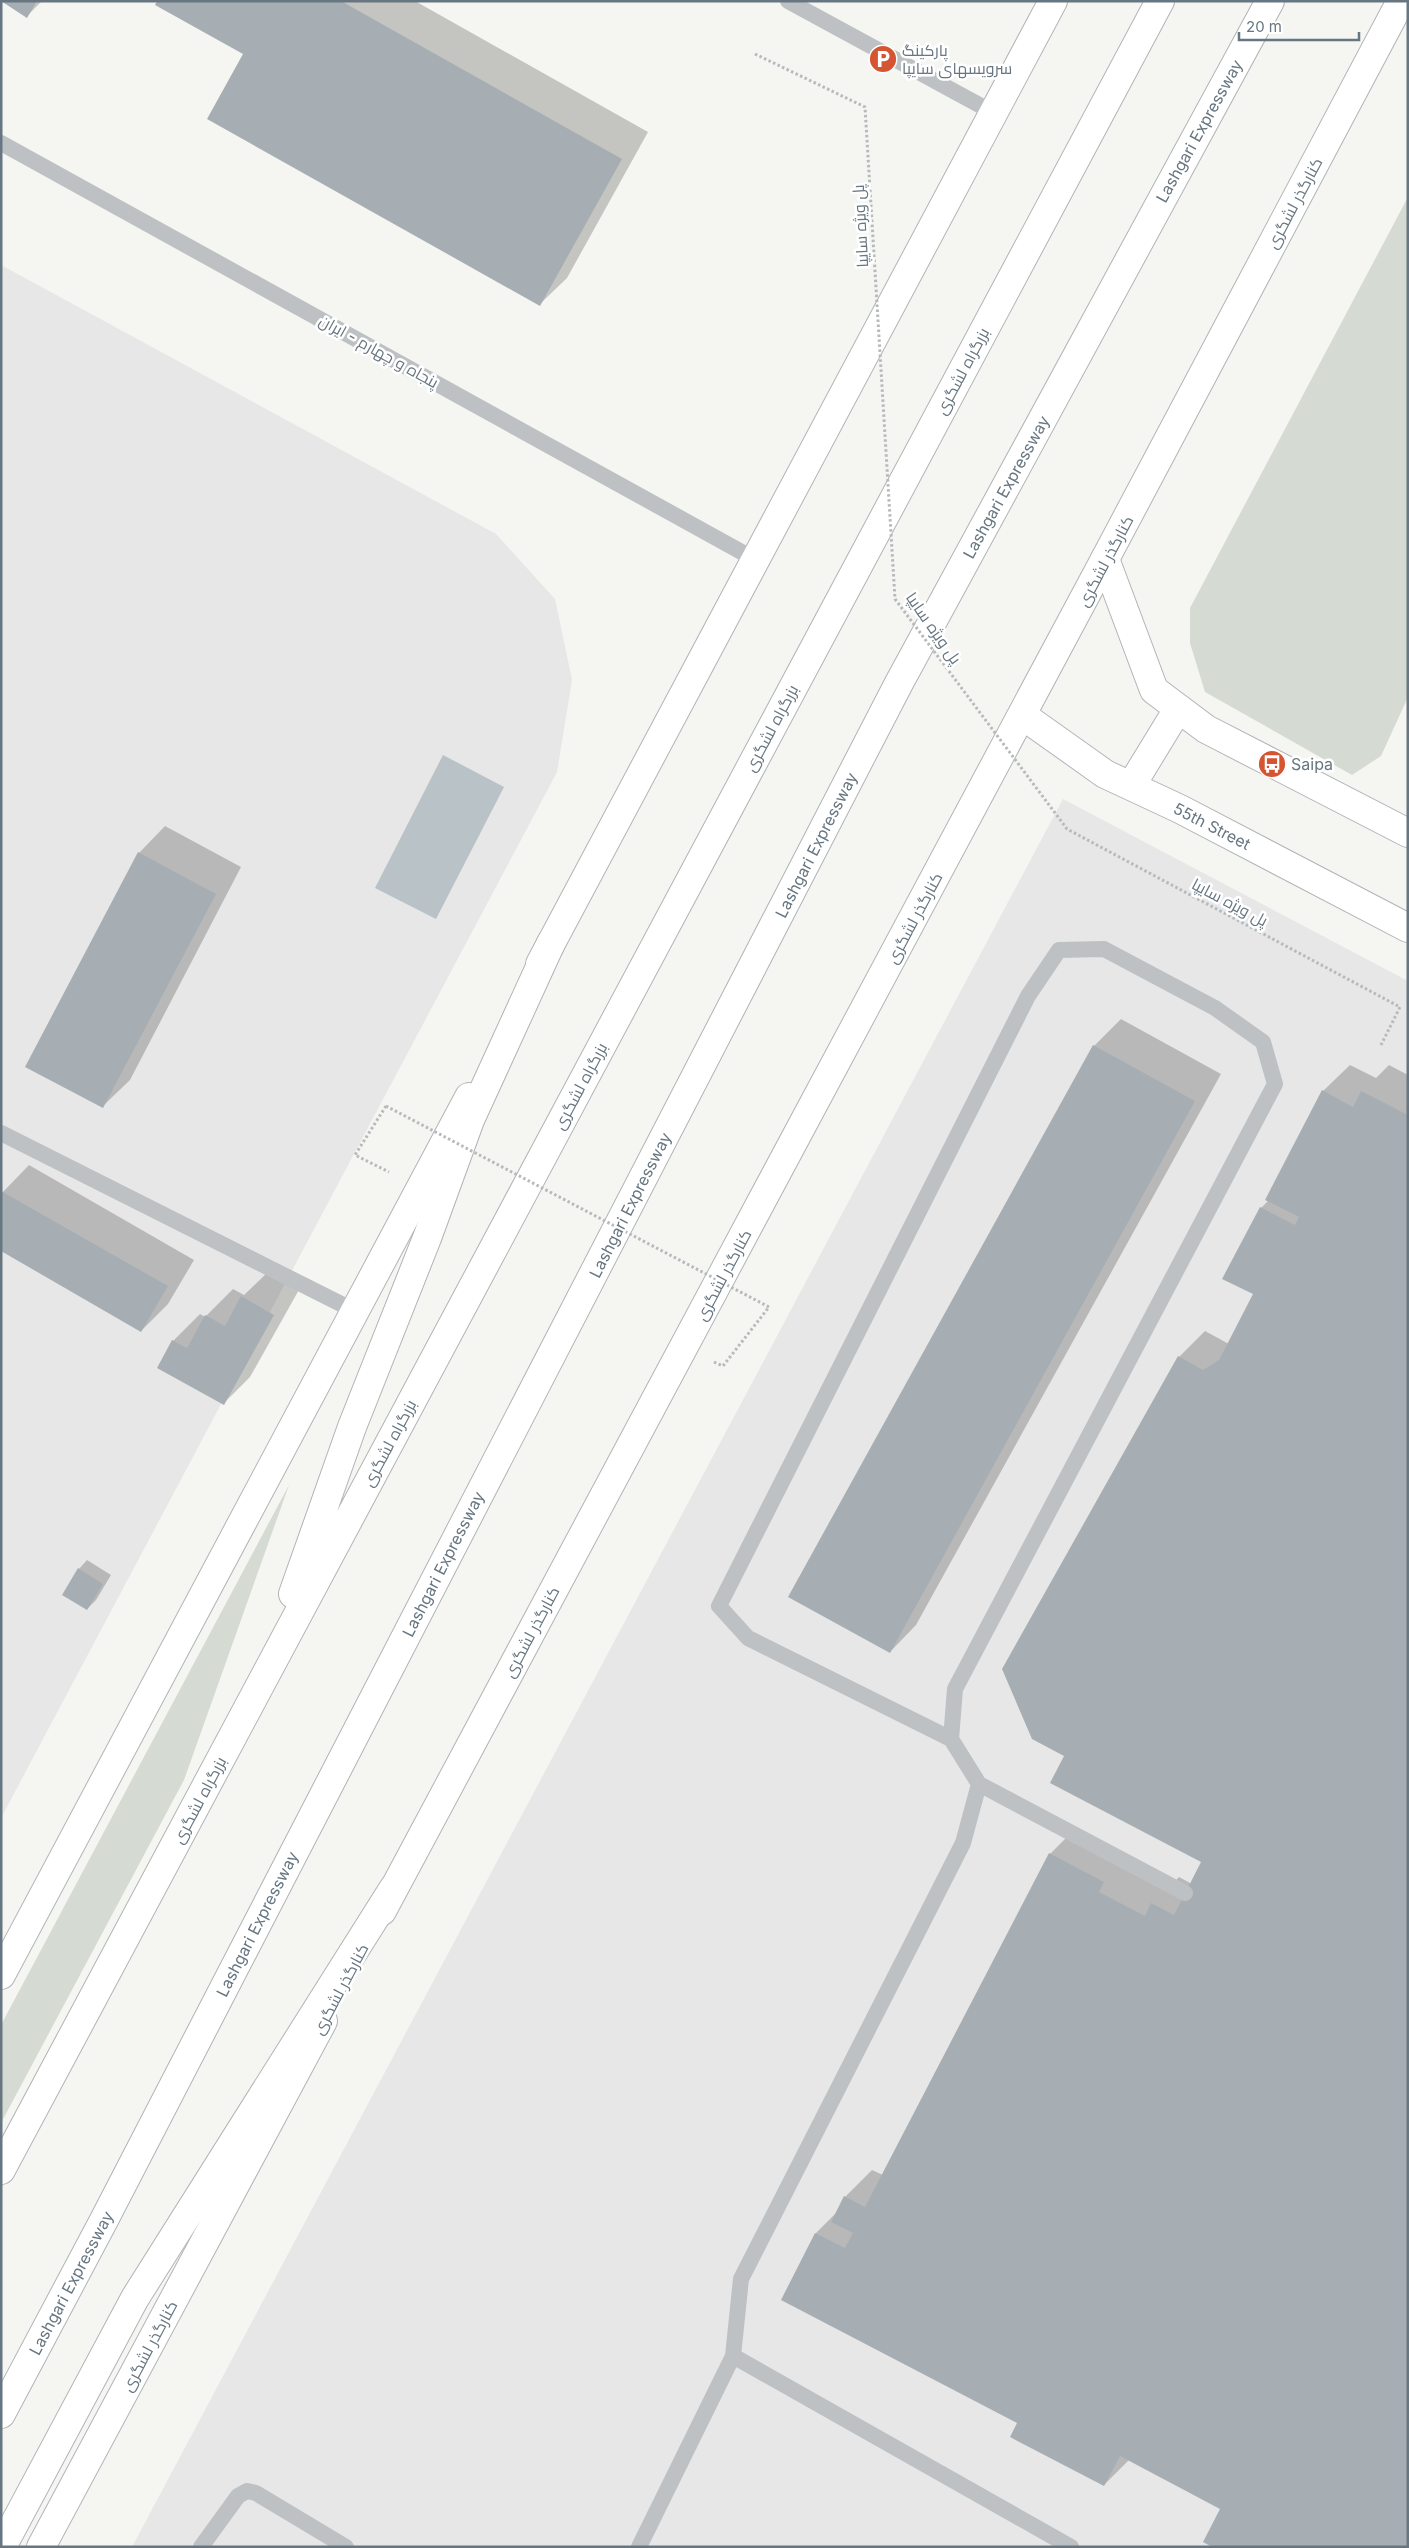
<svg xmlns="http://www.w3.org/2000/svg" width="1409" height="2548" viewBox="0 0 1409 2548" font-family="Inter,Cairo,sans-serif">
  <style>
    .built { fill: #e6e7e6 }
    .green { fill: #d5dad2 }
    .water { fill: #b8c2c7 }
    .shadow { fill: #0003 }
    .building { fill: #a7aeb3 }
    .lines { fill: none; stroke-linecap: round; stroke-linejoin: round }
    .secondary-casing { stroke: #afb5b9; stroke-width: 30 }
    .primary-casing { stroke: #b0b5b8; stroke-width: 30 }
    .highway-casing { stroke: #b0b4b7; stroke-width: 30 }
    .path { stroke: #b7babc; stroke-width: 3; stroke-dasharray: 2.5 2.5; stroke-linecap: butt }
    .lane { stroke: #bdc1c4; stroke-width: 16 }
    .secondary { stroke: #fff; stroke-width: 28 }
    .primary { stroke: #fff; stroke-width: 28 }
    .highway { stroke: #fff; stroke-width: 28 }
    .path-bridge { stroke: #b7babc; stroke-width: 3; stroke-dasharray: 2.5 2.5; stroke-linecap: butt }
    .labels { text-anchor: middle; dominant-baseline: central; stroke-width: 5; stroke-linejoin: round; paint-order: stroke }
    .poi-label { font-size: 16px; fill: #677681; stroke: #fff; text-anchor: start }
    .street-label { font-size: 16px; fill: #677681; stroke: #fff }
  </style>
  <rect width="100%" height="100%" fill="#f5f5f2"/>
  <!-- built -->
  <path class="built" d="M1,265l495,269 59,65 17,81 -15,92 -556,1046z
    M1063,799l345,182v1566h-1276z"/>
  <!-- green -->
  <path class="green" d="M1408,197v500l-27,59 -29,19 -147,-83 -15,-49v-35z
    M289,1485l-105,295 -183,343v-98z"/>
  <!-- water -->
  <path class="water" d="M443,755l61,32 -68,132 -61,-31z"/>
  <!-- shadow -->
  <path class="shadow" d="M2,1h40l-15,15z
    M159,1h256l233,131 -81,146 -27,26 -295,-250z
    M165,826l76,41 -111,213 -27,26 36,-253z
    M1121,1019l100,55 -305,551 -26,27 -100,-55 304,-551z
    M1350,1065l26,13 13,-13 19,10v1472l-186,-38 -93,-49 -25,25 -85,-62 -237,-124 34,-66 21,-21 8,-15 27,-27 11,5 167,-321 27,-27 92,61 10,-11 13,7 11,-22 -137,-106 113,-399 26,-26 24,13 26,-50 6,-86 8,-8 54,-109z
    M29,1165l165,95 -26,44 -27,27 -140,-137z
    M269,1271l31,17 -50,89 -27,27 -50,-63 27,-27 5,3 28,-28 11,6z
    M87,1560l24,15 -15,25 -9,9 -8,-40z"/>
  <!-- building -->
  <path class="building" d="M1,1h36l-10,17z
    M157,1h184l281,158 -82,147 -333,-187 36,-65 -88,-49z
    M138,852l78,42 -113,214 -78,-41z
    M1093,1045l102,56 -305,552 -102,-56z
    M1322,1090l31,17 8,-16 47,24v1432h-196l-9,-5 17,-33 -100,-53 -16,30 -94,-49 7,-14 -236,-123 34,-67 30,15 8,-15 -22,-11 13,-26 21,11 184,-354 55,29 -5,10 46,24 6,-13 23,12 27,-53 -151,-79 14,-27 -32,-17 -30,-70 176,-313 25,14 16,-10 34,-66 -31,-15 38,-72 35,18 4,-8 -34,-17z
    M1,1191l167,95 -27,46 -140,-81z
    M241,1296l33,19 -50,90 -67,-37 15,-28 15,8 18,-33 20,11z
    M78,1568l25,16 -16,26 -25,-15z"/>
  <g class="lines">
    <defs>
      <path id="secondary" d="M1105,559l49,131 52,39 202,104
        M1022,715l83,59 75,35 228,119
        M1131,786l47,-77"/>
      <path id="primary" d="M540,964l513,-963
        M382,1911l723,-1352 296,-558
        M1,1975l468,-878
        M41,2547l282,-526"/>
      <path id="highway" d="M293,1594l59,-167 75,-189 43,-118 81,-177
        M1,2170l1159,-2169
        M1,2414l103,-194 795,-1537 371,-682
        M2,2547l133,-249 258,-409"/>
    </defs>
    <!-- secondary casing -->
    <use href="#secondary" class="secondary-casing"/>
    <!-- primary casing -->
    <use href="#primary" class="primary-casing"/>
    <!-- highway casing -->
    <use href="#highway" class="highway-casing"/>
    <!-- path -->
    <path class="path" d="M386,1106l-31,49 34,17
      M714,1362l9,4 46,-59"/>
    <!-- lane -->
    <path class="lane" d="M788,1l206,112
      M1,143l755,417
      M1,1133l354,178
      M979,1784l206,109
      M733,2356l338,191
      M201,2547l37,-51 9,-5 9,2 90,54
      M639,2547l94,-191 8,-77 222,-436 16,-59 -28,-45 -203,-101 -29,-32 309,-610 31,-46 45,-1 111,59 48,34 12,42 -320,605 -4,50"/>
    <!-- secondary -->
    <use href="#secondary" class="secondary"/>
    <!-- primary -->
    <use href="#primary" class="primary"/>
    <!-- highway -->
    <use href="#highway" class="highway"/>
    <!-- path-bridge -->
    <path class="path-bridge" d="M755,54l110,53 30,492 172,230 333,178 -19,38
      M386,1106l383,201"/>
  </g>
  <!-- icons -->
  <defs>
    <symbol id="parking-disc" viewBox="-11 -11 22 22"><circle r="9.5" fill="#d55533" stroke="#fff"/><path d="M-3.5-5.5H1a3.5 3.5 0 0 1 0 7H-1V5.5H-3.5ZM-1-3.4V-.6H.8a1.4 1.4 0 0 0 0-2.8Z" fill="#fff"/></symbol>
    <symbol id="bus-disc" viewBox="-11 -11 22 22"><circle r="9.5" fill="#d55533" stroke="#fff"/><path d="M-5-6H5V4H4V6H2V4H-2V6H-4V4H-5ZM-3.5-4V0h7V-4ZM-3.5 1.2v1.5H-2V1.2ZM2 1.2v1.5H3.5V1.2Z" fill="#fff"/></symbol>
  </defs>
  <g fill-rule="evenodd">
    <use href="#parking-disc" x="867" y="43" width="32" height="32"/>
    <use href="#bus-disc" x="1256" y="748" width="32" height="32"/>
  </g>
  <g class="labels">
    <!-- poi labels -->
    <g class="poi-label">
      <text x="902" y="50">پارکینگ<tspan x="902" dy="18">سرویسهای سایپا</tspan></text>
      <text x="1291" y="764">Saipa</text>
    </g>
    <!-- street labels -->
    <g class="street-label">
      <text transform="translate(1199 131) rotate(-61)">Lashgari Expressway</text>
      <text transform="translate(1294 203) rotate(-62)">کنارگذر لشگری</text>
      <text transform="translate(860 226) rotate(-93)">پل ویژه سایپا</text>
      <text transform="translate(379 351) rotate(29)">پنجاه و چهارم - ایران</text>
      <text transform="translate(962 371) rotate(-62)">بزرگراه لشگری</text>
      <text transform="translate(1006 487) rotate(-61)">Lashgari Expressway</text>
      <text transform="translate(1105 561) rotate(-62)">کنارگذر لشگری</text>
      <text transform="translate(934 628) rotate(55)">پل ویژه سایپا</text>
      <text transform="translate(771 728) rotate(-62)">بزرگراه لشگری</text>
      <text transform="translate(1212 826) rotate(27)">55th Street</text>
      <text transform="translate(816 845) rotate(-63)">Lashgari Expressway</text>
      <text transform="translate(1230 902) rotate(28)">پل ویژه سایپا</text>
      <text transform="translate(914 918) rotate(-62)">کنارگذر لشگری</text>
      <text transform="translate(580 1086) rotate(-62)">بزرگراه لشگری</text>
      <text transform="translate(630 1205) rotate(-63)">Lashgari Expressway</text>
      <text transform="translate(723 1275) rotate(-62)">کنارگذر لشگری</text>
      <text transform="translate(389 1443) rotate(-62)">بزرگراه لشگری</text>
      <text transform="translate(443 1564) rotate(-63)">Lashgari Expressway</text>
      <text transform="translate(531 1632) rotate(-62)">کنارگذر لشگری</text>
      <text transform="translate(199 1800) rotate(-62)">بزرگراه لشگری</text>
      <text transform="translate(257 1924) rotate(-63)">Lashgari Expressway</text>
      <text transform="translate(340 1989) rotate(-62)">کنارگذر لشگری</text>
      <text transform="translate(71 2283) rotate(-62)">Lashgari Expressway</text>
      <text transform="translate(149 2346) rotate(-62)">کنارگذر لشگری</text>
    </g>
  </g>
  <!-- border -->
  <rect width="1409" height="2548" fill="none" stroke="#677681" stroke-width="5"/>
  <!-- scale -->
  <path d="M1239 32v8h120v-8" fill="none" stroke="#677681" stroke-width="2.5"/>
  <text x="1246" y="32" font-size="15" fill="#677681" stroke="#ffffff" stroke-width="4" paint-order="stroke">20 m</text>
</svg>
